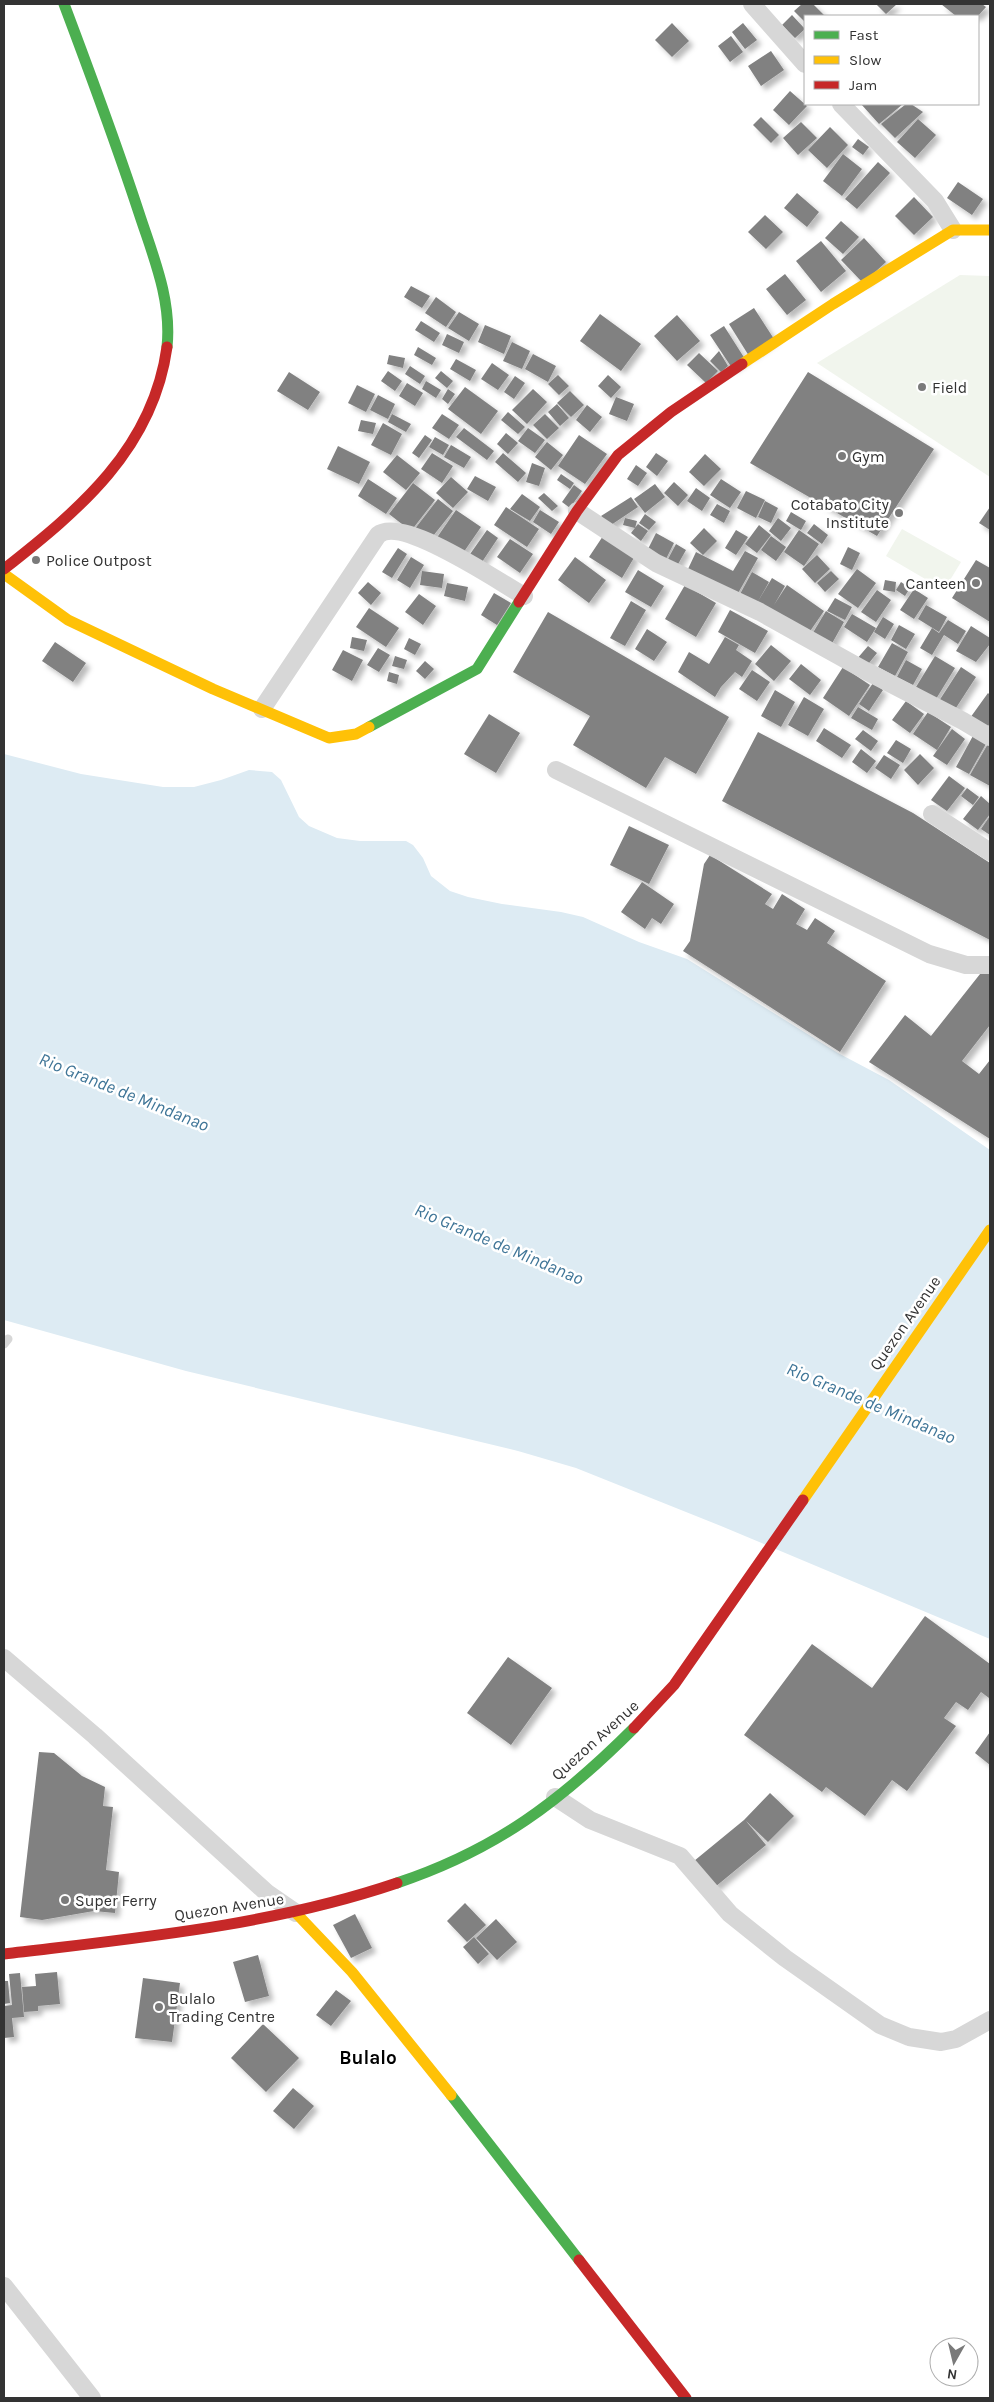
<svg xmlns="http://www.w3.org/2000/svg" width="994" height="2402" viewBox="0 0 994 2402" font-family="Karla,sans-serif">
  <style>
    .green { fill: #f1f5ed }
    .water { fill: #ddebf3 }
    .building { fill: #818181; filter: url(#shadow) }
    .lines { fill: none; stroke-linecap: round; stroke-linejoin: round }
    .lane { stroke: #d7d7d7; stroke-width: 9 }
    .street { stroke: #d7d7d7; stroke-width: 18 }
    .fast { stroke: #4caf50; stroke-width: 11 }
    .slow { stroke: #ffc107; stroke-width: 11 }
    .jam { stroke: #c62828; stroke-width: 11 }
    .poi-dot { fill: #7a7a7a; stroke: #fff; stroke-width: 2 }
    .labels { text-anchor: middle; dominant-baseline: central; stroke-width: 5; stroke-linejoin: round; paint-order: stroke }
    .poi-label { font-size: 16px; fill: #333; stroke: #fff; text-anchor: start }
    .street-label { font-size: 16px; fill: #333; stroke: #fff }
    .water-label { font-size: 18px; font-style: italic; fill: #3f7597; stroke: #fff }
    .quarter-label { font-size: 19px; font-weight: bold; fill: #000; stroke: #fff }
  </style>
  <defs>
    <filter id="shadow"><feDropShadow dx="4.5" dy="4.5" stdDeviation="2.5" flood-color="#0004"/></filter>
  </defs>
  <rect width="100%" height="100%" fill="#fff"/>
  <!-- green -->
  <path class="green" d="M960,275l30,1v201l-173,-114z
    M902,529l59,33 -17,28 -58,-34z"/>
  <!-- water -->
  <path class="water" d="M4,754l77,20 82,13h31l27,-7 28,-10 23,2 9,8 18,37 10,9 28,12 23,3h46l7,4 10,13 8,18 19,15 18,6 34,7 59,8 22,5 56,25 48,17 151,94 51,27 101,70v489l-269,-113 -145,-58 -58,-17 -332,-80 -182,-51z"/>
  <!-- building -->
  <path class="building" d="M802,4h11l12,12h-20v6l-11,-11z
    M876,4h21l-11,10z
    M941,4h41l4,3 -8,9h-22z
    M792,15l13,14 -10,9 -13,-13z
    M672,23l17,18 -17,16 -17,-17z
    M743,23l14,17 -12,9 -13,-17z
    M731,36l12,16 -13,10 -12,-16z
    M771,51l13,19 -23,16 -13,-20z
    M790,91l17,15 -18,19 -16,-15z
    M861,104h42l-24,20z
    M906,104h5l12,8 -28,26 -14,-14z
    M761,117l18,18 -8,8 -18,-18z
    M918,119l18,16 -21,23 -18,-16z
    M801,122l16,16 -19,17 -15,-17z
    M830,127l18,18 -21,23 -19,-18z
    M858,139l11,8 -6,8 -11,-8z
    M843,154l19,15 -20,27 -19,-15z
    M878,162l12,11 -33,36 -12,-10z
    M958,182l25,17 -11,16 -25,-17z
    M797,193l22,19 -12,15 -23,-19z
    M914,197l19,20 -19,18 -19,-19z
    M765,215l18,17 -17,17 -18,-17z
    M841,221l18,16 -16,17 -18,-16z
    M864,238l22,24 -23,21 -22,-23z
    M821,241l25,30 -25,21 -25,-31z
    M785,274l21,26 -19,15 -21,-26z
    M411,286l19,10 -8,12 -18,-11z
    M436,297l20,15 -10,15 -21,-14z
    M754,308l20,31 -25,17 -20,-32z
    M459,312l20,12 -10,17 -21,-13z
    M600,314l41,30 -20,27 -41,-30z
    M677,315l23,26 -23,20 -23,-25z
    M421,321l19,12 -6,9 -19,-12z
    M485,325l26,11 -7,18 -26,-12z
    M724,326l21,33 -13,9 -22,-33z
    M447,334l17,8 -5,11 -17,-8z
    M512,342l18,9 -8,18 -19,-8z
    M418,347l18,11 -4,7 -18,-10z
    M719,351l9,15 -7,6 -11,-11z
    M699,353l19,18 -12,12 -19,-18z
    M533,354l23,12 -8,16 -23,-13z
    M389,355l16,3 -2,10 -16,-4z
    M456,359l20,11 -6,11 -20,-12z
    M492,363l17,12 -11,15 -17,-11z
    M410,366l15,10 -5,8 -15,-10z
    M388,371l14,10 -7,10 -14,-10z
    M441,371l12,10 -6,7 -12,-10z
    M289,372l31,20 -12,18 -31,-19z
    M808,372l126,77 -57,87 -127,-73z
    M558,375l11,11 -10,9 -11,-11z
    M608,375l13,12 -10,11 -13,-12z
    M515,376l10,7 -11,16 -10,-7z
    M426,381l15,9 -5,8 -14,-9z
    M407,383l16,10 -8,13 -16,-10z
    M357,385l18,9 -9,18 -18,-9z
    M465,387l33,24 -17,23 -33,-25z
    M448,389l7,5 -7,10 -6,-5z
    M533,389l14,13 -20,22 -15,-14z
    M570,391l14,14 -13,12 -14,-14z
    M378,395l17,9 -7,15 -18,-9z
    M616,397l18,7 -7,17 -18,-7z
    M557,404l12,14 -9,8 -12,-14z
    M587,405l15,12 -12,15 -14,-12z
    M508,412l17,15 -7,7 -17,-14z
    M392,414l19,10 -5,8 -18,-10z
    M442,414l17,11 -10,14 -17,-11z
    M545,414l14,14 -12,11 -14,-14z
    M361,420l15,3 -3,11 -15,-3z
    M383,423l19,11 -11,21 -20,-10z
    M464,428l30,23 -7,9 -31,-23z
    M528,428l17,12 -10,13 -17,-12z
    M506,433l12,10 -10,11 -11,-10z
    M425,435l7,5 -13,18 -7,-5z
    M579,435l28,19 -22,30 -27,-18z
    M435,437l14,8 -6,10 -14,-8z
    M547,442l16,13 -12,15 -16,-13z
    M451,445l20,12 -7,11 -20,-11z
    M338,446l32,16 -11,22 -32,-15z
    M432,453l21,13 -11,17 -21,-14z
    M503,453l23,20 -8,9 -23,-20z
    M656,453l12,8 -11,15 -11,-9z
    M705,454l16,15 -17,17 -15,-14z
    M397,455l23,18 -14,17 -23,-18z
    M532,463l13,5 -6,18 -13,-4z
    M636,465l11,8 -9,13 -11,-7z
    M561,474l13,9 -4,6 -13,-9z
    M475,476l21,11 -8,14 -21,-12z
    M451,477l17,15 -15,16 -17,-15z
    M368,479l29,19 -11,16 -28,-18z
    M721,479l20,13 -11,16 -20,-13z
    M674,482l14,13 -10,11 -14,-13z
    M413,483l22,17 -24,31 -22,-17z
    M655,484l10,13 -20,16 -11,-14z
    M574,485l8,6 -12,17 -8,-6z
    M696,488l14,10 -8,13 -15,-10z
    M746,491l19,9 -9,18 -19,-10z
    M544,493l14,13 -6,5 -14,-13z
    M522,494l18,13 -10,14 -20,-12z
    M631,497l7,10 -30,20 -7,-11z
    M438,499l15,12 -24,30 -15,-11z
    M765,501l13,7 -7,15 -13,-6z
    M717,504l13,7 -6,12 -14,-8z
    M506,507l33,22 -12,18 -33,-22z
    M990,507v23l-11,-7z
    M456,510l25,17 -20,29 -25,-17z
    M540,510l19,12 -8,12 -18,-12z
    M791,512l15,9 -5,9 -15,-9z
    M645,514l11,8 -7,8 -10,-7z
    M625,518l12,3 -2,7 -12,-3z
    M778,518l13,10 -10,13 -12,-10z
    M638,524l10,7 -7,10 -10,-8z
    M814,524l14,11 -6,9 -15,-11z
    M759,525l12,10 -14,18 -12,-9z
    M704,528l13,13 -14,14 -13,-12z
    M487,530l11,8 -18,27 -12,-8z
    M736,530l12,7 -12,18 -11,-7z
    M799,530l20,14 -15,22 -20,-14z
    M656,533l18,10 -9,18 -18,-10z
    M603,536l32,20 -13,22 -33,-21z
    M771,536l15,11 -10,14 -15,-11z
    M510,539l23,15 -13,19 -23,-16z
    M676,544l10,6 -9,16 -10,-5z
    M848,547l12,6 -8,17 -12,-6z
    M398,548l9,6 -15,24 -10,-6z
    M745,551l13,7 -21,37 -49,-26 8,-17 37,19z
    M817,555l13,14 -15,14 -13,-14z
    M411,557l13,8 -14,23 -13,-8z
    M575,557l31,23 -17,23 -31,-23z
    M976,560l14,8v54l-38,-24z
    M857,569l19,14 -18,25 -20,-14z
    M638,570l26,16 -13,21 -26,-15z
    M422,571l22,3 -2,14 -22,-3z
    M831,571l8,8 -14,13 -8,-9z
    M752,572l17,10 -12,21 15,-25 13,8 -11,19 13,-20 37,26 -18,26 -67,-41z
    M885,580l11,2 -1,10 -12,-2z
    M368,582l13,11 -10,12 -13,-12z
    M901,582l9,6 -5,8 -9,-6z
    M447,583l21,4 -3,14 -21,-5z
    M685,585l31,18 -20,34 -31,-18z
    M914,589l14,9 -14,21 -14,-9z
    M877,590l14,10 -15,22 -15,-10z
    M494,593l17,10 -14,22 -16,-10z
    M419,594l17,12 -13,19 -18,-13z
    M835,598l17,9 -7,13 -18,-9z
    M631,601l15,9 -21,36 -15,-8z
    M926,605l21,12 -8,15 -21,-13z
    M369,608l30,20 -13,19 -30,-20z
    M730,610l38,21 -13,22 -37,-21z
    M826,611l18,11 -14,25 -19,-11z
    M548,612l181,105 -33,57 -31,-17 -19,31 -73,-43 17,-29 -77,-44z
    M852,614l24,14 -9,14 -23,-15z
    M883,617l11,7 -9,15 -11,-7z
    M948,620l18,11 -8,13 -14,-9 -12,20 -12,-7 12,-20 7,5z
    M899,625l16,9 -9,15 -15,-9z
    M971,626l19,12v6l-14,18 -20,-11z
    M647,629l20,13 -13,19 -19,-12z
    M352,637l15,3 -3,11 -14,-3z
    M725,637l14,8 -3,5 16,11 -10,16 -7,-5 -14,15 -6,10 -37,-25 11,-20 20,12z
    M409,638l12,6 -6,11 -11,-6z
    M55,642l31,21 -13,19 -31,-21z
    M892,643l16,9 -13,24 -17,-9z
    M771,645l20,16 -17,20 -19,-17z
    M868,646l9,7 -12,15 -9,-8z
    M378,648l12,7 -11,17 -12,-7z
    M343,650l20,10 -11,21 -20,-11z
    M395,656l12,4 -3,9 -12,-3z
    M935,656l20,12 -19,31 -20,-12z
    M906,660l16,9 -9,16 -16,-8z
    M425,661l9,8 -9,10 -9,-8z
    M801,664l20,16 -11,15 -21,-16z
    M843,667l27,18 -21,31 -26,-18z
    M961,667l15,10 -22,34 -15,-10z
    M752,670l18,12 -13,19 -18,-12z
    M389,672l10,3 -2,9 -10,-3z
    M873,683l10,7 -14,21 -10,-7z
    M775,690l20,12 -14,25 -20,-11z
    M988,693l2,2v28l-4,6 -16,-11z
    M804,697l20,12 -16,27 -20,-11z
    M906,701l18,13 -14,19 -18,-13z
    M858,707l20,12 -6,11 -21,-12z
    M928,712l23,15 -14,23 -24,-16z
    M489,714l31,19 -24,40 -32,-19z
    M824,728l27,17 -9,13 -26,-17z
    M952,729l13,10 -18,26 -14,-9z
    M863,730l15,11 -7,10 -16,-12z
    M758,732l155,81 77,50v77l-268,-139z
    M974,734l13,8 -18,32 -13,-7z
    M896,740l15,9 -8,14 -16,-10z
    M989,742l1,1v43l-20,-11z
    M861,749l15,12 -9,12 -15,-11z
    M920,754l14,14 -16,17 -14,-15z
    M884,755l16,10 -9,14 -16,-11z
    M949,776l16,12 -18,23 -16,-11z
    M967,788l12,9 -6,8 -12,-9z
    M981,796l9,8v10l-12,16 -15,-11z
    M990,816v19l-9,-6z
    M629,826l40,19 -20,39 -39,-19z
    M710,855l62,39 -7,10 8,5 9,-15 23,15 -9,15 11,6 8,-12 20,13 -8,12 59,38 -46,71 -157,-101 7,-10 14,-77z
    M642,882l32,22 -13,20 -9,-6 -7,11 -24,-17z
    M984,969l6,5v51l-28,36 17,13 11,-14v79l-121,-77 36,-47 26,21z
    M925,1616l65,48v32l-1,2 -8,-6 -13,18 -12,-8 -12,16 12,8 -49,65 -15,-11 -27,36 -39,-29 -4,5 -78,-57 68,-91 60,44z
    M508,1657l44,31 -41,57 -44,-32z
    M990,1732v33l-15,-12z
    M39,1752l15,1 28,23 23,11 -2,19 10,1 -7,63 13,2 -4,41 -21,-2 -52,9 -22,-3z
    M770,1793l24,23 -26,26 -22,-21 20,24 -51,42 -21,-26 50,-41z
    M465,1903l21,22 -19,17 -20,-21z
    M355,1914l17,34 -21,10 -18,-33z
    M496,1919l21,23 -20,18 -21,-22z
    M474,1937l15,17 -11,10 -15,-17z
    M258,1955l11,41 -24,6 -12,-40z
    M57,1972l3,32 -22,2v5l-14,1 -2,-25 14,-1 -1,-12z
    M20,1973l4,44 -12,1 2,19 -10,1v-32l8,-1 -3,-31z
    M143,1978l37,5 -8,59 -37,-4z
    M4,1981h4l2,22 -6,1z
    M336,1990l15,11 -20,25 -15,-11z
    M263,2024l36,34 -33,34 -35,-34z
    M293,2088l21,18 -20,23 -21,-18z"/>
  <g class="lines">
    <!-- lane -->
    <path class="lane" d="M4,1344l4,-5"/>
    <!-- street -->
    <path class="street" d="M752,4l53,60
      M841,104l94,97 18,29
      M577,511l79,52 104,49 106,59 97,50 27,16
      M262,709l116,-174c24,-20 121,47 146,61
      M556,770l373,184 37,11h24
      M932,814l58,38
      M4,1658l91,78 172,157 29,20
      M555,1797l35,23 90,36 50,58 55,44 95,67 29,12 32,5 15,-3 34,-19
      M4,2286l88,112"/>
    <!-- fast -->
    <path class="fast" d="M64,4c26,69 52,139 75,209 14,43 33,87 28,134
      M369,727l108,-58 42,-67
      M397,1883c99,-33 164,-82 237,-155
      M451,2095l128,165"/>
    <!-- slow -->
    <path class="slow" d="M742,364l91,-60 120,-74h37
      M4,574l64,46 145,69 116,49 27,-4 13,-7
      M803,1500l187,-270
      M296,1913l56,59 99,123"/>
    <!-- jam -->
    <path class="jam" d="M4,569c75,-59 149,-120 163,-222
      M519,602l58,-91 41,-56 53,-43 71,-48
      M634,1728l40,-43 129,-185
      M4,1954c132,-16 266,-28 393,-71
      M579,2260l107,138"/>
  </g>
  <!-- markers -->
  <g class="poi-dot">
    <circle cx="922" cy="387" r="5"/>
    <circle cx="842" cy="456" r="5"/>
    <circle cx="899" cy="513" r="5"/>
    <circle cx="36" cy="560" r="5"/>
    <circle cx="976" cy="583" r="5"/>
    <circle cx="65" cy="1900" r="5"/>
    <circle cx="159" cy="2007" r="5"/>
  </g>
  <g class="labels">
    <!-- poi labels -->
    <g class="poi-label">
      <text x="932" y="387">Field</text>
      <text x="852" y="456">Gym</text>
      <text x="889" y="504" text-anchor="end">Cotabato City<tspan x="889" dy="18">Institute</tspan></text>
      <text x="46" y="560">Police Outpost</text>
      <text x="966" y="583" text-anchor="end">Canteen</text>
      <text x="75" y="1900">Super Ferry</text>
      <text x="169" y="1998">Bulalo<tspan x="169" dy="18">Trading Centre</tspan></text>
    </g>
    <!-- street labels -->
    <g class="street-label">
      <text transform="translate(905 1323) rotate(-55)">Quezon Avenue</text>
      <text transform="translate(595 1740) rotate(-42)">Quezon Avenue</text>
      <text transform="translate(229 1907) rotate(-9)">Quezon Avenue</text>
    </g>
    <!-- water labels -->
    <g class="water-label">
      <text transform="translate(124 1092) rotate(22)">Rio Grande de Mindanao</text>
      <text transform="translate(499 1244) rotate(23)">Rio Grande de Mindanao</text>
      <text transform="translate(871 1403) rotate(23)">Rio Grande de Mindanao</text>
    </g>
    <!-- quarter labels -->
    <g class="quarter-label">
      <text x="368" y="2058">Bulalo</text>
    </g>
  </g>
  <!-- border -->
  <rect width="994" height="2402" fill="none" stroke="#333333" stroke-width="10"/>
  <!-- legend -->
  <rect x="804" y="15" width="175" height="90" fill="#ffffff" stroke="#adadad"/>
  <rect x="814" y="31" width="25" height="8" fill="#4caf50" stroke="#adadad"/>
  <text x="849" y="40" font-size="15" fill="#333333">Fast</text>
  <rect x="814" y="56" width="25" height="8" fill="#ffc107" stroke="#adadad"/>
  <text x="849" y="65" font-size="15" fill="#333333">Slow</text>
  <rect x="814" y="81" width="25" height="8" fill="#c62828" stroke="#adadad"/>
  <text x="849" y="90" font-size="15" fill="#333333">Jam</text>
  <!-- north arrow -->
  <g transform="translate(954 2362) rotate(188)"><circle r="24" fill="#ffffff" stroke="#adadad"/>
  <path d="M0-4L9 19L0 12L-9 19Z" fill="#7a7a7a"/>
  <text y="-8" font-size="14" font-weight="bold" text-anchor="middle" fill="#333333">N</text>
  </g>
</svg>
